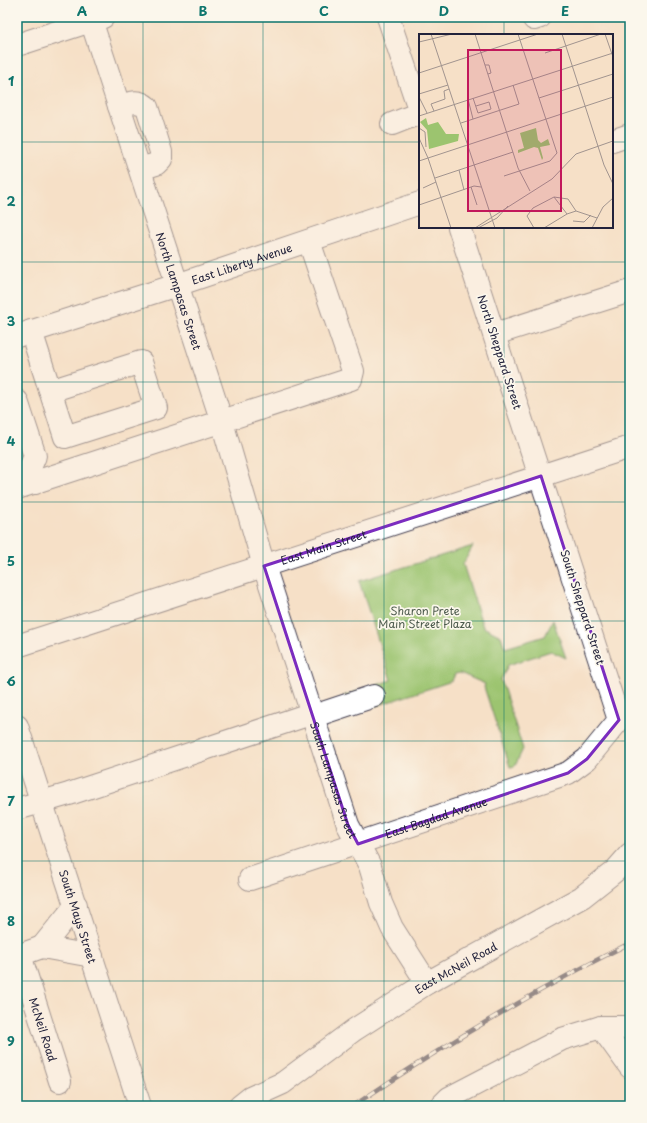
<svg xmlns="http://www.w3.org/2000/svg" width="647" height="1123" viewBox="0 0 647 1123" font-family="'Playpen Sans',sans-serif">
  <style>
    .green { fill: #9cc46f; stroke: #5f7355 }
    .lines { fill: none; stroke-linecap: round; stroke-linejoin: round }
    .minor-casing { stroke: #423e50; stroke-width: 24 }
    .major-casing { stroke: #423e50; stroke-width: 24 }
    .minor { stroke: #fff; stroke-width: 22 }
    .major { stroke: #fff; stroke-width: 22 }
    .rail-casing { stroke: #22223b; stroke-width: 4.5 }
    .rail { stroke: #fbf7ec; stroke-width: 3; stroke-dasharray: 9; stroke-linecap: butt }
    .marked { fill: none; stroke: #7b2cbf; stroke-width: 3; stroke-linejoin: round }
    .grid { fill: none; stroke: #0f766e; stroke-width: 1; stroke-opacity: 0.55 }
    .labels { text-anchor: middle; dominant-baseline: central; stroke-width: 3.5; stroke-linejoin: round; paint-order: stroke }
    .street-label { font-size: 11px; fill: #22223b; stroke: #fbf7ec }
    .park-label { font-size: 11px; fill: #4d5b4d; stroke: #fbf7ec }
    .inset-road { fill: none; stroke: #a1948f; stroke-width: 1 }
    .view { fill: #c2185b; fill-opacity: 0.15; stroke: #c2185b; stroke-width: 2 }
    .inset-edge { fill: none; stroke: #22223b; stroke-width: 2 }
    .neatline { fill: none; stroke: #0f766e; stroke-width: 1.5 }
    .grid-label { font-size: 13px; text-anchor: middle; font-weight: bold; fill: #0f766e }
  </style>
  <rect width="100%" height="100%" fill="#fbf7ec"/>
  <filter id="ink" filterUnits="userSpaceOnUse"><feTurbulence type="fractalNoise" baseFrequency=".025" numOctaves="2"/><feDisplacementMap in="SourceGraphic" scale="8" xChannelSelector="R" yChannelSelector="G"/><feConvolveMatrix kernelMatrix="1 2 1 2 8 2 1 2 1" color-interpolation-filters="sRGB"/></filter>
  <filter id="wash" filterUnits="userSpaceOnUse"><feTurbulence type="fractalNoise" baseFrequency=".012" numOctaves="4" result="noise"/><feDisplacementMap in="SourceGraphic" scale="16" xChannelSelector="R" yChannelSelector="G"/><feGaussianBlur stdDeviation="0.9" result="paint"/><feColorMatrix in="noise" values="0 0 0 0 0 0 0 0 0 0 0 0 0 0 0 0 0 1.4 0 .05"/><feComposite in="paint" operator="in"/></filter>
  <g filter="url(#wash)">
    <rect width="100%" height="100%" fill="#f6e0c7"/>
    <!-- green -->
    <path class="green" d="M473,546l-10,18 20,63 18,9 4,12 40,-12 8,-16 13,38 -15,-7 -43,14 -7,15 22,69 -8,17 -5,1 -26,-80 1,-3 -25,-11 -5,1 -3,7 -76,25 -33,-10 48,-16 -32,-99z"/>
  </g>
  <g filter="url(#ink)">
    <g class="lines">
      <defs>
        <g id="minor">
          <path id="s1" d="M90,17l132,405 42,144 84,259 22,41 11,37 11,25 35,55"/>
          <path d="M388,17l32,95"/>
          <path d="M534,19l6,-2"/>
          <path d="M17,45l86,-28"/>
          <path d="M119,106c11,-3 19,-7 28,1l14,45v7l-5,5 -16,5"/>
          <path d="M392,124l28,-11"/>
          <path d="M612,141l18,-6"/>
          <path d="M31,331l34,106 91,-29 -15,-46 -91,29"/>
          <path d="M495,334l135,-43"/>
          <path id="s2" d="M17,336l160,-51 243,-82"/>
          <path d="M17,401l18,55 -5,12 5,15"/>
          <path d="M17,488l334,-109 2,-8 -44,-130"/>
          <path id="s3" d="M17,646l613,-199"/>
          <path d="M314,716l60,-20"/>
          <path d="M17,809l52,-15 244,-81"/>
          <path id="s4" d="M250,879l318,-106 19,-14 32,-39 -160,-493"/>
          <path d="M42,947l34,-42"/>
          <path id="s5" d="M20,955l40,126"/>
          <path d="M17,956l25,-9 50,9"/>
          <path d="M601,1027l29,40"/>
          <path id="s6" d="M240,1106l10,-8 33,-15 71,-53 73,-47 155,-86 33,-26 15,-17"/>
          <path d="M441,1106l8,-8 113,-59 39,-12h29"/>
        </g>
        <g id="major">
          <path id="s7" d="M17,726l123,380"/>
        </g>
      </defs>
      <!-- minor casing -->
      <use href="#minor" class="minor-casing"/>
      <!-- major casing -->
      <use href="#major" class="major-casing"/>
      <!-- minor -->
      <use href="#minor" class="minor"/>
      <!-- major -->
      <use href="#major" class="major"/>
      <defs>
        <path id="rail" d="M353,1106c89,-60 181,-115 277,-163"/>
      </defs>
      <!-- rail casing -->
      <use href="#rail" class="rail-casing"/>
      <!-- rail -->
      <use href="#rail" class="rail"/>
    </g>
  </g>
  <!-- marked area -->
  <path d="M0 0H647V1123H0ZM541,476l78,244 -32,39 -19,14 -210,71 -10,-19 -84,-259z" fill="#f6e0c7" fill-opacity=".55" fill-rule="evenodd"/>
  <path class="marked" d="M541,476l78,244 -32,39 -19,14 -210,71 -10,-19 -84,-259z"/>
  <!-- grid -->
  <path class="grid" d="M143,17v1089M263,17v1089M384,17v1089M504,17v18M17,142h403M612,142h18M504,227v879M17,262h613M17,382h613M17,502h613M17,621h613M17,741h613M17,861h613M17,981h613"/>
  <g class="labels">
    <!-- street labels -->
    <g class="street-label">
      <text stroke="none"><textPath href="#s2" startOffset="236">East Liberty Avenue</textPath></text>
      <text stroke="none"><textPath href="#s1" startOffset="288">North Lampasas Street</textPath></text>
      <text transform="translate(500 352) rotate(72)">North Sheppard Street</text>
      <text stroke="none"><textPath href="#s3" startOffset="322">East Main Street</textPath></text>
      <text transform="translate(583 607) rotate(72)">South Sheppard Street</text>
      <text stroke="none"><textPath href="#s1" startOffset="801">South Lampasas Street</textPath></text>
      <text stroke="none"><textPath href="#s4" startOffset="196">East Bagdad Avenue</textPath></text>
      <text stroke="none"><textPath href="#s7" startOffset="200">South Mays Street</textPath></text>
      <text stroke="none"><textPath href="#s6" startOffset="257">East McNeil Road</textPath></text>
      <text stroke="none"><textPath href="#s5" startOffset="78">McNeil Road</textPath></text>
    </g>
    <!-- park labels -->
    <g class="park-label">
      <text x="425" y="610">Sharon Prete<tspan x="425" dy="13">Main Street Plaza</tspan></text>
    </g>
  </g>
  <!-- overview -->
  <g transform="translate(419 34)">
    <rect width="194" height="194" fill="#f6e0c7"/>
    <path d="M7,84l2,7 10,-3 8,12h13l-1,7 -29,8 -2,-19 -7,-8zM117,94l2,12 3,3 7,-4 2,6 -10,2 3,11 -1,2 -4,-12 -4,-1 -16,6v-3l6,-2 -4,-15z" fill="#9cc46f"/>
    <path class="inset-road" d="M12,0l64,194M56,0l43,134 12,23M143,0l42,131 9,19M186,0l8,23M0,8l33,-8M126,19l56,-19M66,31h4l2,8 -3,1M0,39l119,-39M0,60l29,-9M0,63l8,16M54,64l5,15 13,-4 -2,-7 -13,4M120,64l74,-24M49,65l5,20M15,77l-3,-7 14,-5 -1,-8 5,-2M0,82l194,-63M42,89l58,-19 -6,-19M0,94l6,4 1,15M0,104l9,20 23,70M0,127l194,-64M40,136l5,20M85,142l46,-15 7,-8 -39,-119M16,144l78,-26M52,153l6,18M4,154l13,-6M135,163l13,17M0,171l55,-19 7,1M157,177l21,7M154,187l11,1 7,-7M56,194l77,-49 24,-25 37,-13M59,194l19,-10 11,-12M115,194l-7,-12 6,-8 21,-11 14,2 8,12 -9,3 -23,14M173,194l11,-21 10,-9"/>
    <path class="view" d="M49,16h93v161h-93z"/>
    <rect width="194" height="194" class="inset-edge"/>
  </g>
  <!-- margin -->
  <rect width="647" height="1123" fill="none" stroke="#fbf7ec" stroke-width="44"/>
  <rect x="22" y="22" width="603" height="1079" class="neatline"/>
  <g class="grid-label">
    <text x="82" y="16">A</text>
    <text x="203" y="16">B</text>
    <text x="324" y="16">C</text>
    <text x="444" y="16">D</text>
    <text x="565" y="16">E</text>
    <text x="11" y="86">1</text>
    <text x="11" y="206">2</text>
    <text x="11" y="326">3</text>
    <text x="11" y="446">4</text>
    <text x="11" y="566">5</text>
    <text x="11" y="686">6</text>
    <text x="11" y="806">7</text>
    <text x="11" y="926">8</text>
    <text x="11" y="1046">9</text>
  </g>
</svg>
